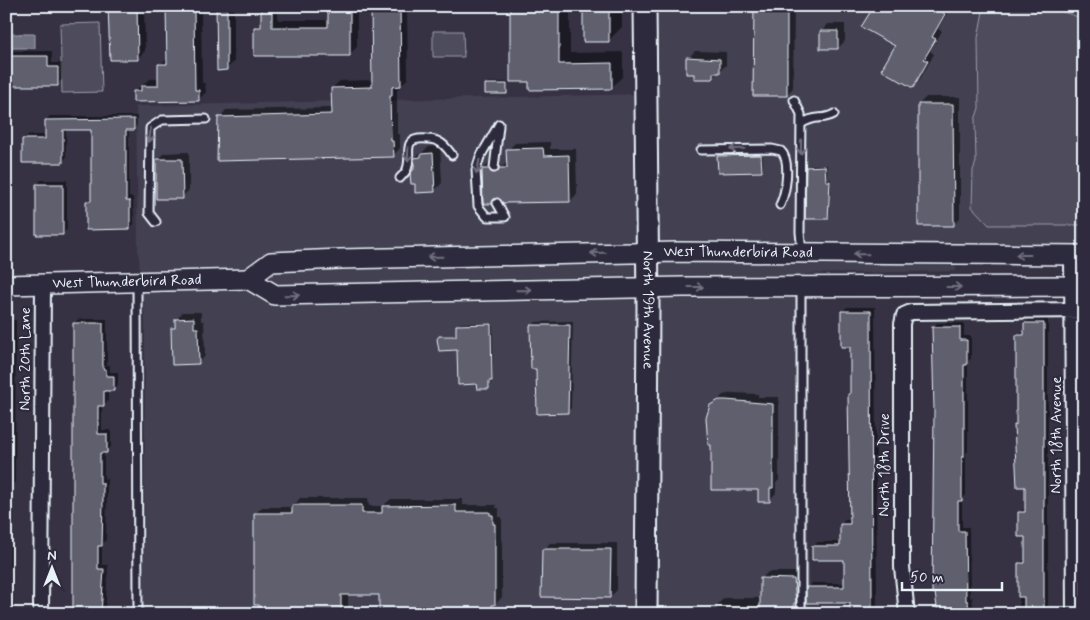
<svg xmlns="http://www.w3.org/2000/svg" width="1090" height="620" viewBox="0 0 1090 620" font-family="Mynerve,sans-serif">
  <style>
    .built { fill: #433f51 }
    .green { fill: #4d4b5c; stroke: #9a9eaa }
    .water { fill: #70717f; stroke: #a0a4af }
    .shadow { fill: #0007 }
    .building { fill: #605e6e; stroke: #e8f1f8 }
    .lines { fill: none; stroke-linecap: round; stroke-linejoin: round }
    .lane-casing { stroke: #e8f1f8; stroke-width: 11 }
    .street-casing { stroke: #e8f1f8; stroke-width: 18 }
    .secondary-casing { stroke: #e8f1f8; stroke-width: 22 }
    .primary-casing { stroke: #e8f1f8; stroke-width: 25 }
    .lane { stroke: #2f2a3d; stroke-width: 7 }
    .street { stroke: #2f2a3d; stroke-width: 14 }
    .secondary { stroke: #2f2a3d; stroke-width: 19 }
    .primary { stroke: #2f2a3d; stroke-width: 21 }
    .oneway { stroke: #70707e }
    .labels { text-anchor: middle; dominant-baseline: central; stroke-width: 4.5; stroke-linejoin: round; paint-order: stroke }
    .street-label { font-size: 15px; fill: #e8f1f8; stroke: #2f2a3d }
  </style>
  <rect width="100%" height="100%" fill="#363244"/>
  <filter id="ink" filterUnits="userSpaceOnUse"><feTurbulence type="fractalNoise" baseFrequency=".02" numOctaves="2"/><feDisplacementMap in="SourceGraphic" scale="10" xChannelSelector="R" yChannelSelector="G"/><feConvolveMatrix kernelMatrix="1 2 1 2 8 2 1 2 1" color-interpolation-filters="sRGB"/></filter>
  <g filter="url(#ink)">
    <!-- built -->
    <path class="built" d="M645,6h439v240l-129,-1 1,26 -151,3 4,340h-665l1,-295 -7,-69 -2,-144 509,-12z"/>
    <!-- green -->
    <path class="green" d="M984,6h62l38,13v206h-95l-17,-18 1,-37 3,-8 -1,-42 4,-12 -1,-70z
      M100,23l2,69 -40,1 -2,-69z
      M433,31h30l1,26h-31z"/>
    <!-- water -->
    <path class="water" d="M8,34h27v14h-27z"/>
    <!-- shadow -->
    <path class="shadow" d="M37,6h107l1,45 -7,7 -29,-50 -72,1z
      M158,6h43l1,77h3l1,9 -8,8 -64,-9 16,-12h9v-14l9,-7 -1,-48h-9z
      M218,6h16v56l-8,7z
      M262,6h16v14h51v-14h78l1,72 -11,12v44h3v14l-7,8 -174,-38 7,-8 107,-2 -1,-20 8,-7 33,-1 -1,-73h-15v40l-8,8 -93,-27 6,-7z
      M511,6h59v47l53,-1v24l-11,11 -82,-6z
      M584,6h38v21l-14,14z
      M687,6h107l-1,82 -7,7 -31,-85h-68z
      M825,6h23v1z
      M875,6h76l-13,23 4,2 -12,20 4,3 -14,25 -7,7 -16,-41z
      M828,24h17v17l-7,7 -17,-16z
      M6,51h46v12h10v17l-5,5h-51z
      M695,51l31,1v13l-14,13 -24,-20z
      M488,82h20v9l-2,2 -20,-9z
      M926,97h34v121l-7,7 -34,-121z
      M50,116h87v9l-4,4h-4v68h4l1,27 -4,4 -43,-26 4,-4 1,-69h-26v29l-4,4 -38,-23 4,-4h18v-15z
      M550,142v7h26l1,45 -7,7 -87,-32 7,-7h6l6,5 6,-6v-11l7,-7z
      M440,146l2,37 -7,7 -20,-32 14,-11z
      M189,152v38l-7,7 -25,-37 7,-7z
      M721,154h42v15l-2,2 -42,-15z
      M810,165h17v14h4l-2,37 -2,2 -19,-51z
      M41,180h26v49l-4,5 -26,-49z
      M847,307h28l2,307h-25v-13l-44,-13 4,-5h34l-1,-24 -32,-13 5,-4h23v-18l4,-4h6l-2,-125 3,-3v-46l-10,-34z
      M183,312h18v9h3l1,35 -7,7 -26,-34 4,-5v-4z
      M79,319h28v46h3v7h8v13l-5,5h-5v11l-6,4v25h9v17l-7,5v27h3v16l-1,45 -4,4v21h6l-3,49h-32l1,-291z
      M1029,319h19v295h-29v-51l7,-4v-24l-7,-23 7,-4v-22l-8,-31h-3l2,-119 8,-5v-7z
      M6,320h10l-1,162 -2,2 -1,43 2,87h-8z
      M573,321l-2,87 -4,4 -30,-44 -6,-42 5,-4z
      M460,323h33v55l-4,10 -11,-5 -20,-34 -18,-12 2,-2h16z
      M937,323h27v13h7v23l-3,2v90l-2,2v42l-4,4v28h7l1,71 2,-1 2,17h-35l-3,-22h-3v-264z
      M733,393l25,1v3h21v83l-3,3v10l-7,7 -10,-11 -43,-87 7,-7z
      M300,498h68l1,8h14l8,-7h72v6h33v3h3v9h3v80l-11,12 -110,-15h-33v14l-6,6h-82l-5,-100 7,-7h31z
      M550,543h67v47l-7,7 -67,-47z
      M768,572h33l-1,42h-83v-9l7,-7h37v-19z"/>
    <!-- building -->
    <path class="building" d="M108,6h29l1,54h-28z
      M166,6h19v3h9l1,81h4v11l-66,1v-11h8v-5h17v-22h9z
      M216,6h11v64l-10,1z
      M261,6h11v21h56v-21h22v50h-96v-29h7z
      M371,6h29l1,80 -9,1v9h-2l1,45h2l1,16 -177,4 1,-44 114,-3 -1,-26 41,-1z
      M510,6h49v58l53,-1v26l-83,1v-8h-19z
      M583,6h26v36h-26z
      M754,6h33v90h-34z
      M874,6h71l-3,6 3,2 -13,23 4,2 -12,20 4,2 -15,27 -32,-18 14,-24 -34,-19z
      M820,31h18v18h-18z
      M6,56h42v11h10v19h-52z
      M686,57l34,2v14h-7v6h-19v-5h-8z
      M485,84h22v10h-22z
      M918,104h35l1,122h-36z
      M134,119v11h-8v71h4v28l-44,1v-29h5v-71h-28v33h-41v-24h23v-19z
      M543,148l1,8 25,-1 1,47 -67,1 -6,-5 -5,6h-9l-1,-35h7l5,4 5,-5h8l-1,-19z
      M433,153l2,39 -20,1v-9h-4l-1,-10 4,-5v-11l7,-1v-3z
      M761,155l1,17 -44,1 -1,-17z
      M156,159h26l1,40h-27z
      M825,166l1,15h4l-2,38h-23l1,-52z
      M36,184h27v51h-27z
      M841,311h30l1,303h-22v-11h-44v-16h38v-27h-32v-14h28v-22h10l-2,-130h2v-47h-9z
      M194,318v10h4l1,36 -27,1 -1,-37h4v-9z
      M73,323h30v46h3v7h8v15h-10v15h-6v28h9v19h-7v30h3v17l-1,46h-4v23h6l-3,45h-28z
      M1024,323h20v291h-20v-17h-6v-34h7v-26h-7v-25h7v-25h-8l-3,-62h2v-90h8z
      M491,324l1,57h-3v8h-12l-1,-5 -18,1 -1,-35 -18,1 -2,-12 2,-3h17v-11z
      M530,325h40l-2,88 -31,1 -1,-45h-5z
      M932,327h28v13h7v25h-3v92h-2v44h-4v30h7l1,70h2l1,13h-31l-3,-21h-3l2,-183z
      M726,400l47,4v84h-3v14h-12v-12h-47v-45h-3l-2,-27 4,-13 9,-5z
      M292,505h70v8h20v-7l74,-1v7h34v3h3v9h2v81h-3v5l-113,1v-16h-38v19h-82v-9h-5v-92h38z
      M542,549h69l-1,49 -69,-1z
      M760,578l34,1 2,24h-2v11h-34z"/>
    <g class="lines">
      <defs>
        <path id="lane" d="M794,100l7,14 -1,118 2,21
          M801,124c15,-10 21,-3 33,-10
          M701,150l71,-1 9,2c10,9 5,42 -1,54
          M494,168l5,-42
          M400,178c2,-2 6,-6 7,-9 6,-15 -8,-32 20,-30 12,0 18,6 25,16
          M497,203l8,14h-18l-9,-11 -2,-36 4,-13 19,-33
          M156,222l-7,-9 1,-85 12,-8 44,-1
          M137,282l1,332
          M801,287v327"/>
        <path id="street" d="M1072,255l2,359
          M41,614l2,-330
          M907,614l-5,-47v-243l2,-9 7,-3 173,-2"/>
        <g id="secondary">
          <path id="s1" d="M248,279l23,-17 69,-3 338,-7 406,3"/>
          <path id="s2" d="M6,285l242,-6 27,16 408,-8 401,-1"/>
        </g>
        <g id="primary">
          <path id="s3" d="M645,6l3,301 -2,307"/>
        </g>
      </defs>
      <!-- lane casing -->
      <use href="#lane" class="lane-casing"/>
      <!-- street casing -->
      <use href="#street" class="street-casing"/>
      <!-- secondary casing -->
      <use href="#secondary" class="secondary-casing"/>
      <!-- primary casing -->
      <use href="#primary" class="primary-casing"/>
      <!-- lane -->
      <use href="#lane" class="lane"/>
      <!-- street -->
      <use href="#street" class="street"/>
      <!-- secondary -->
      <use href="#secondary" class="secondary"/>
      <!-- primary -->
      <use href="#primary" class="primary"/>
    </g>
    <!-- one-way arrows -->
    <defs><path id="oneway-shaft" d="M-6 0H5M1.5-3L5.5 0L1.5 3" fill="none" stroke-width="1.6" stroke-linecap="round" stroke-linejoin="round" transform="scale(1.25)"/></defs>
    <g class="oneway">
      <use href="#oneway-shaft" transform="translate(150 135) rotate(97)"/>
      <use href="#oneway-shaft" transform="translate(801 147) rotate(91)"/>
      <use href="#oneway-shaft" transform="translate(737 149) rotate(179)"/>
      <use href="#oneway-shaft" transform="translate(408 154) rotate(93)"/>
      <use href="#oneway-shaft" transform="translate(478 167) rotate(101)"/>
      <use href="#oneway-shaft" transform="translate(598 253) rotate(179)"/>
      <use href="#oneway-shaft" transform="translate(861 254) rotate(-179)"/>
      <use href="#oneway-shaft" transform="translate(1023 255) rotate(-180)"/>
      <use href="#oneway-shaft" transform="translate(435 257) rotate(179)"/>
      <use href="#oneway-shaft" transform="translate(696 287)"/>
      <use href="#oneway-shaft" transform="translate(954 287)"/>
      <use href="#oneway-shaft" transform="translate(524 290) rotate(-1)"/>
      <use href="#oneway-shaft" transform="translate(292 295) rotate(-1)"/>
    </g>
  </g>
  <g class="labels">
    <!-- street labels -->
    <g class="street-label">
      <text stroke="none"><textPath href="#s1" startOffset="496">West Thunderbird Road</textPath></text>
      <text stroke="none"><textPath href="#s2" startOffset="121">West Thunderbird Road</textPath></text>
      <text stroke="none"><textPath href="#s3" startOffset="304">North 19th Avenue</textPath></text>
      <text transform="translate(26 359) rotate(-90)">North 20th Lane</text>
      <text transform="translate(1057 435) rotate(-90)">North 18th Avenue</text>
      <text transform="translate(885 465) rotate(-90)">North 18th Drive</text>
    </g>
  </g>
  <!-- margin -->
  <rect width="1090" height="620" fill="none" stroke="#2f2a3d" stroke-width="25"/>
  <rect x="12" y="12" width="1065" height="595" fill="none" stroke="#e8f1f8" stroke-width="2" filter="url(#ink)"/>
  <!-- north arrow -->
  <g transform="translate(52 568)" stroke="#2f2a3d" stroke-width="4" paint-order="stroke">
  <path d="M0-4L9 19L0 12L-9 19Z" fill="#e8f1f8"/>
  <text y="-8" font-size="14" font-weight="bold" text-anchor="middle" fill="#e8f1f8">N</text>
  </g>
  <!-- scale -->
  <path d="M902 582v8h100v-8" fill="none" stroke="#e8f1f8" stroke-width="2.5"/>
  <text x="910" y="582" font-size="15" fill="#e8f1f8" stroke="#2f2a3d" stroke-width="4" paint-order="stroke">50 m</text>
</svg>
